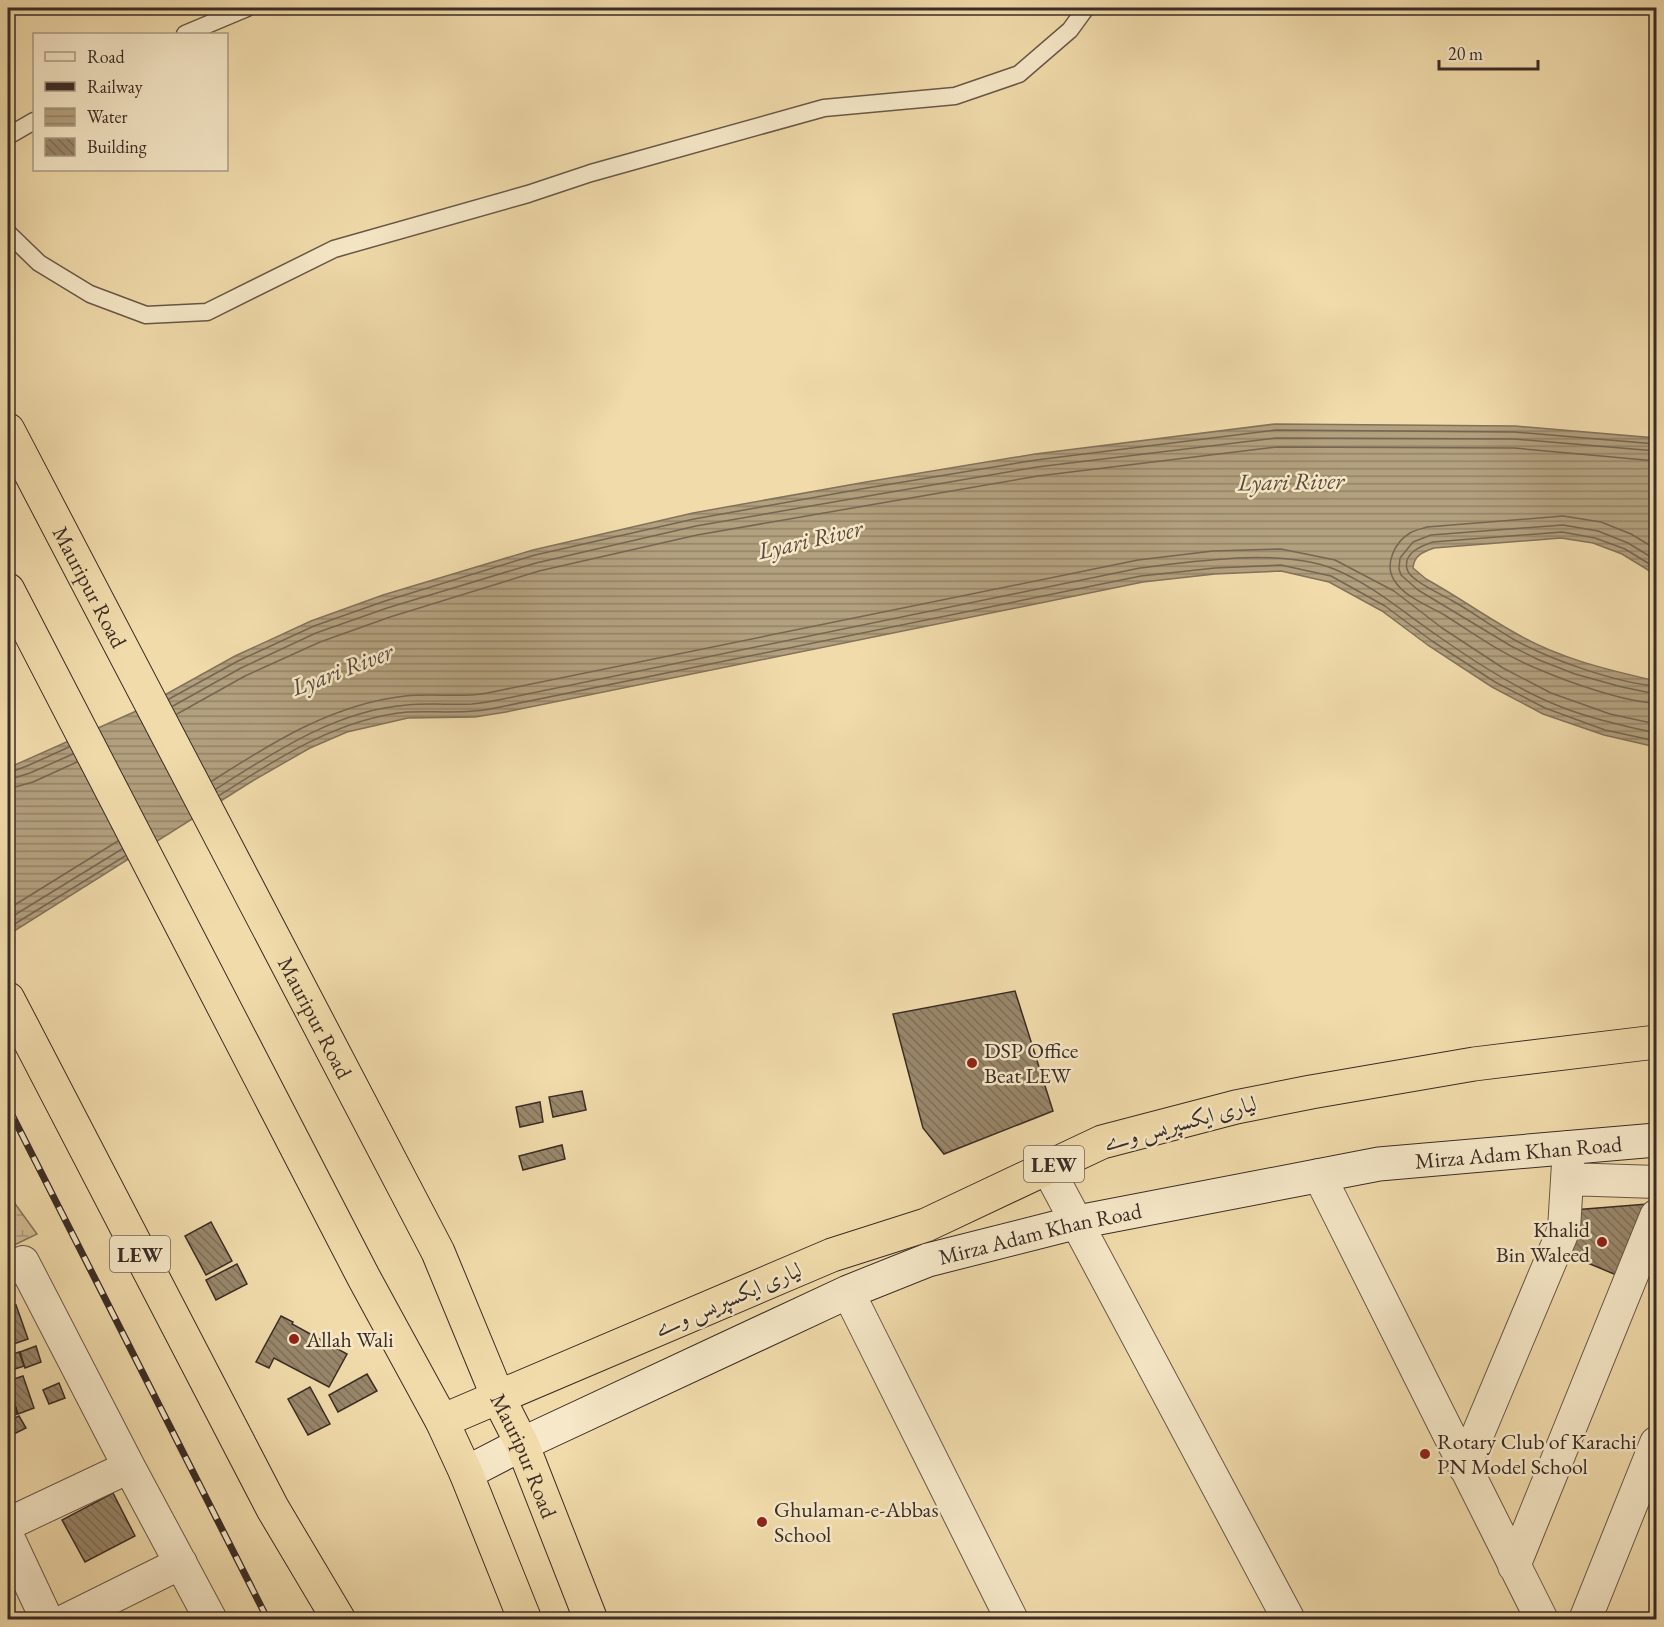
<svg xmlns="http://www.w3.org/2000/svg" width="1664" height="1627" viewBox="0 0 1664 1627" font-family="'EB Garamond',Amiri,serif">
  <style>
    .wetland { fill: url(#wetland-marsh); stroke: #86745d; stroke-width: 1.5 }
    .water { fill: url(#water-rules); stroke: #83725b; stroke-width: 1.5 }
    .lines { fill: none; stroke-linecap: round; stroke-linejoin: round }
    .shore { stroke: #766652; stroke-width: 1.5 }
    .building { fill: url(#building-back-hatch); stroke: #3a2c26; stroke-width: 1.5 }
    .lane-casing { stroke: #685847; stroke-width: 19 }
    .street-casing { stroke: #685847; stroke-width: 34 }
    .secondary-casing { stroke: #3a2c26; stroke-width: 35 }
    .highway-casing { stroke: #3a2c26; stroke-width: 35 }
    .lane { stroke: #f6e8c8; stroke-width: 16 }
    .street { stroke: #f6e8c8; stroke-width: 32 }
    .secondary { stroke: #f6e8c8; stroke-width: 33 }
    .highway { stroke: #f1dbab; stroke-width: 33 }
    .rail-casing { stroke: #3a2c26; stroke-width: 7 }
    .rail { stroke: #f6e8c8; stroke-width: 4.5; stroke-dasharray: 14; stroke-linecap: butt }
    .poi-dot { fill: #8f2418; stroke: #f6e8c8; stroke-width: 2 }
    .labels { text-anchor: middle; dominant-baseline: central; stroke-width: 5; stroke-linejoin: round; paint-order: stroke }
    .shield { fill: #f6e8c8; stroke: #726457; stroke-width: 1.5 }
    .shield-label { font-size: 21px; font-weight: bold; fill: #3a2c26 }
    .street-label { font-size: 22px; fill: #3a2c26; stroke: #f6e8c8 }
    .poi-label { font-size: 22px; fill: #3a2c26; stroke: #f6e8c8; text-anchor: start }
    .water-label { font-size: 24px; font-style: italic; fill: #58493c; stroke: #f6e8c8 }
  </style>
  <defs>
    <pattern id="wetland-marsh" width="20" height="14" patternUnits="userSpaceOnUse" patternTransform="scale(1.5)"><rect width="20" height="14" fill="#d2bd94"/><path d="M1 5h8M5 5V1M11 12h8M15 12V8" fill="none" stroke="#ab9a79"/></pattern>
    <pattern id="water-rules" width="6" height="5" patternUnits="userSpaceOnUse" patternTransform="scale(1.5)"><rect width="6" height="5" fill="#b3a07e"/><path d="M0 2.5h6" fill="none" stroke="#938367"/></pattern>
    <pattern id="building-back-hatch" width="6" height="6" patternUnits="userSpaceOnUse" patternTransform="scale(1.5)"><rect width="6" height="6" fill="#99876b"/><path d="M-1 5l2 2M0 0l6 6M5-1l2 2" fill="none" stroke="#7e6f58"/></pattern>
  </defs>
  <rect width="100%" height="100%" fill="#f1dbab"/>
  <filter id="stains"><feTurbulence type="fractalNoise" baseFrequency=".00333" numOctaves="4"/><feColorMatrix values="0 0 0 0 .2 0 0 0 0 .09 0 0 0 0 .02 0 0 0 .5 -.17"/></filter>
  <radialGradient id="worn" r=".72"><stop offset=".6" stop-color="#630" stop-opacity="0"/><stop offset="1" stop-color="#630" stop-opacity=".3"/></radialGradient>
  <!-- wetland -->
  <path class="wetland" d="M8,1194l29,40 -29,14z"/>
  <!-- water -->
  <path class="water" d="M1275,424l240,2 141,12v137l-34,-21 -29,-11 -32,-5 -127,10c-11,4 -20,7 -21,20l13,11c31,17 60,38 91,55 43,25 92,36 139,47v66l-52,-12 -61,-21 -51,-27 -63,-41 -47,-35 -53,-29 -48,-11 -66,3 -72,8 -637,130 -31,5 -67,1 -61,14 -37,16 -56,32 -246,155v-167l126,-56 101,-56 76,-35 72,-26 150,-45 160,-37 173,-31 169,-28z"/>
  <g class="lines">
    <!-- shore -->
    <path class="shore" d="M1656,549l-25,-15 -30,-12 -38,-6 -136,11c-6,2 -12,3 -17,6 -15,9 -26,31 -16,47 11,18 36,26 52,36 30,19 59,40 92,53 30,13 86,33 118,34
      M1656,560l-28,-17 -30,-12 -35,-6 -132,10 -18,7 -13,16 -1,11 2,6 17,15 93,56 28,14 36,14 47,13 34,7
      M1656,568l-31,-19 -30,-11 -33,-6 -129,10c-12,4 -30,11 -26,27 2,11 34,25 44,31 22,12 41,27 62,39 35,20 104,44 143,47
      M169,699l69,-38 76,-35 71,-25 150,-46 159,-36 173,-31 169,-28 240,-30 238,2 142,12
      M173,706l68,-38 75,-35 71,-25 149,-45 160,-37 172,-30 169,-29 239,-29 238,1 142,12
      M177,714l68,-38 75,-34 70,-25 149,-46 158,-36 173,-30 168,-29 239,-29 237,1 142,13
      M8,773l19,-7 42,-19
      M8,780l22,-7 43,-19
      M212,781c59,-38 121,-77 193,-85 21,-2 43,0 65,-1 10,0 21,-3 32,-5l636,-130 75,-9 68,-2 54,11 59,31 48,37 61,40 48,25 59,21 46,10
      M8,789l25,-7 44,-20
      M216,789c58,-37 121,-79 191,-84 22,-2 43,0 65,-1 10,-1 21,-3 31,-5l637,-131c56,-7 141,-20 194,1 39,16 70,44 104,67 34,24 71,48 109,65 35,16 73,24 109,32
      M220,795c56,-36 119,-77 188,-83 21,-1 43,1 65,-1 10,0 21,-3 32,-5l636,-130 74,-8 66,-3 50,11 54,30 47,35 63,41 50,26 60,22 51,11
      M8,909l110,-68
      M8,919l114,-70
      M8,928l117,-72"/>
  </g>
  <!-- building -->
  <path class="building" d="M1015,991l38,120 -109,43 -21,-26 -30,-114z
    M582,1091l4,19 -33,7 -4,-20z
    M540,1102l3,20 -23,5 -4,-20z
    M562,1145l3,14 -42,11 -4,-14z
    M1647,1204l-21,75 -67,-28 14,-41z
    M211,1222l21,39 -26,14 -21,-39z
    M237,1264l10,20 -31,16 -10,-20z
    M16,1305l12,34 -20,7v-38z
    M281,1316l12,6 -1,2 55,30 -18,33 -55,-29 -5,10 -13,-6z
    M36,1346l5,16 -16,6 -5,-16z
    M19,1352l5,14 -15,5 -1,-15z
    M367,1374l10,17 -39,21 -9,-17z
    M23,1376l11,32 -16,6 -10,-33z
    M59,1383l6,15 -16,6 -6,-14z
    M8,1387l9,27 -9,4z
    M310,1387l20,37 -22,11 -20,-36z
    M19,1416l7,12 -16,8 -2,-5v-10z
    M113,1493l22,43 -50,26 -23,-42z"/>
  <g class="lines">
    <defs>
      <path id="lane" d="M185,34l62,-26
        M8,136l26,-15
        M8,233l31,30 51,31 56,21 61,-3 127,-63 194,-55 63,-21 233,-65 131,-12 64,-22 51,-44 16,-22"/>
      <path id="street" d="M1047,1167l242,453
        M1319,1175l223,445
        M1567,1179l89,3
        M8,1270l15,-8 106,205 82,153
        M848,1292l164,328
        M1464,1467l100,-238 5,-82
        M8,1524l121,-57
        M8,1537l39,83
        M1514,1566l142,-350
        M66,1620l115,-57
        M1585,1620l71,-177"/>
      <g id="secondary">
        <path id="s1" d="M466,1473l56,-29 326,-152 80,-32 150,-38 301,-58 277,-24"/>
      </g>
      <g id="highway">
        <path id="s2" d="M8,430l430,822 60,145 24,47 69,176"/>
        <path d="M8,590l356,688 78,143 24,52 59,147"/>
        <path d="M8,999l265,510 66,111"/>
        <path d="M442,1421l390,-166 94,-30 176,-83 134,-35 75,-15 163,-28 182,-22"/>
      </g>
    </defs>
    <!-- lane casing -->
    <use href="#lane" class="lane-casing"/>
    <!-- street casing -->
    <use href="#street" class="street-casing"/>
    <!-- secondary casing -->
    <use href="#secondary" class="secondary-casing"/>
    <!-- highway casing -->
    <use href="#highway" class="highway-casing"/>
    <!-- lane -->
    <use href="#lane" class="lane"/>
    <!-- street -->
    <use href="#street" class="street"/>
    <!-- secondary -->
    <use href="#secondary" class="secondary"/>
    <!-- highway -->
    <use href="#highway" class="highway"/>
    <defs>
      <path id="rail" d="M8,1107l260,513"/>
    </defs>
    <!-- rail casing -->
    <use href="#rail" class="rail-casing"/>
    <!-- rail -->
    <use href="#rail" class="rail"/>
  </g>
  <!-- markers -->
  <g class="poi-dot">
    <circle cx="972" cy="1063" r="6"/>
    <circle cx="1602" cy="1242" r="6"/>
    <circle cx="294" cy="1339" r="6"/>
    <circle cx="1425" cy="1454" r="6"/>
    <circle cx="762" cy="1522" r="6"/>
  </g>
  <g class="labels">
    <!-- shield labels -->
    <g class="shield">
      <rect x="1024" y="1146" width="60" height="36" rx="4.5"/>
      <rect x="110" y="1236" width="60" height="36" rx="4.5"/>
    </g>
    <g class="shield-label">
      <text x="1054" y="1164">LEW</text>
      <text x="140" y="1254">LEW</text>
    </g>
    <!-- street labels -->
    <g class="street-label">
      <text stroke="none"><textPath href="#s2" startOffset="177">Mauripur Road</textPath></text>
      <text stroke="none"><textPath href="#s2" startOffset="663">Mauripur Road</textPath></text>
      <text transform="translate(1180 1123) rotate(-15)">لیاری ایکسپریس وے</text>
      <text stroke="none"><textPath href="#s1" startOffset="1110">Mirza Adam Khan Road</textPath></text>
      <text stroke="none"><textPath href="#s1" startOffset="624">Mirza Adam Khan Road</textPath></text>
      <text transform="translate(728 1299) rotate(-23)">لیاری ایکسپریس وے</text>
      <text stroke="none"><textPath href="#s2" startOffset="1149">Mauripur Road</textPath></text>
    </g>
    <!-- poi labels -->
    <g class="poi-label">
      <text x="984" y="1050">DSP Office<tspan x="984" dy="25">Beat LEW</tspan></text>
      <text x="1590" y="1229" text-anchor="end">Khalid<tspan x="1590" dy="25">Bin Waleed</tspan></text>
      <text x="306" y="1339">Allah Wali</text>
      <text x="1437" y="1441">Rotary Club of Karachi<tspan x="1437" dy="25">PN Model School</tspan></text>
      <text x="774" y="1509">Ghulaman-e-Abbas<tspan x="774" dy="25">School</tspan></text>
    </g>
    <!-- water labels -->
    <g class="water-label">
      <text transform="translate(1291 481) rotate(-1)">Lyari River</text>
      <text transform="translate(810 539) rotate(-13)">Lyari River</text>
      <text transform="translate(342 669) rotate(-21)">Lyari River</text>
    </g>
  </g>
  <!-- margin -->
  <rect width="1664" height="1627" fill="none" stroke="#f1dbab" stroke-width="30"/>
  <rect x="9" y="9" width="1646" height="1609" fill="none" stroke="#3a2c26" stroke-width="3"/>
  <rect x="15" y="15" width="1634" height="1597" fill="none" stroke="#3a2c26" stroke-width="1.5"/>
  <!-- legend -->
  <rect x="33" y="33" width="195" height="138" fill="#f6e8c8" stroke="#ab9d87" stroke-width="1.5"/>
  <rect x="45" y="52" width="30" height="9" fill="#f6e8c8" stroke="#ab9d87" stroke-width="1.5"/>
  <text x="87" y="63" font-size="18" fill="#3a2c26">Road</text>
  <rect x="45" y="82" width="30" height="9" fill="#3a2c26" stroke="#ab9d87" stroke-width="1.5"/>
  <text x="87" y="93" font-size="18" fill="#3a2c26">Railway</text>
  <rect x="45" y="108" width="30" height="18" fill="url(#water-rules)" stroke="#ab9d87" stroke-width="1.5"/>
  <text x="87" y="123" font-size="18" fill="#3a2c26">Water</text>
  <rect x="45" y="138" width="30" height="18" fill="url(#building-back-hatch)" stroke="#ab9d87" stroke-width="1.5"/>
  <text x="87" y="153" font-size="18" fill="#3a2c26">Building</text>
  <!-- scale -->
  <path d="M1439 60v9h99v-9" fill="none" stroke="#3a2c26" stroke-width="3"/>
  <text x="1448" y="60" font-size="18" fill="#3a2c26" stroke="#f6e8c8" stroke-width="4.5" paint-order="stroke">20 m</text>
  <rect width="100%" height="100%" filter="url(#stains)"/>
  <rect width="100%" height="100%" fill="url(#worn)"/>
</svg>
